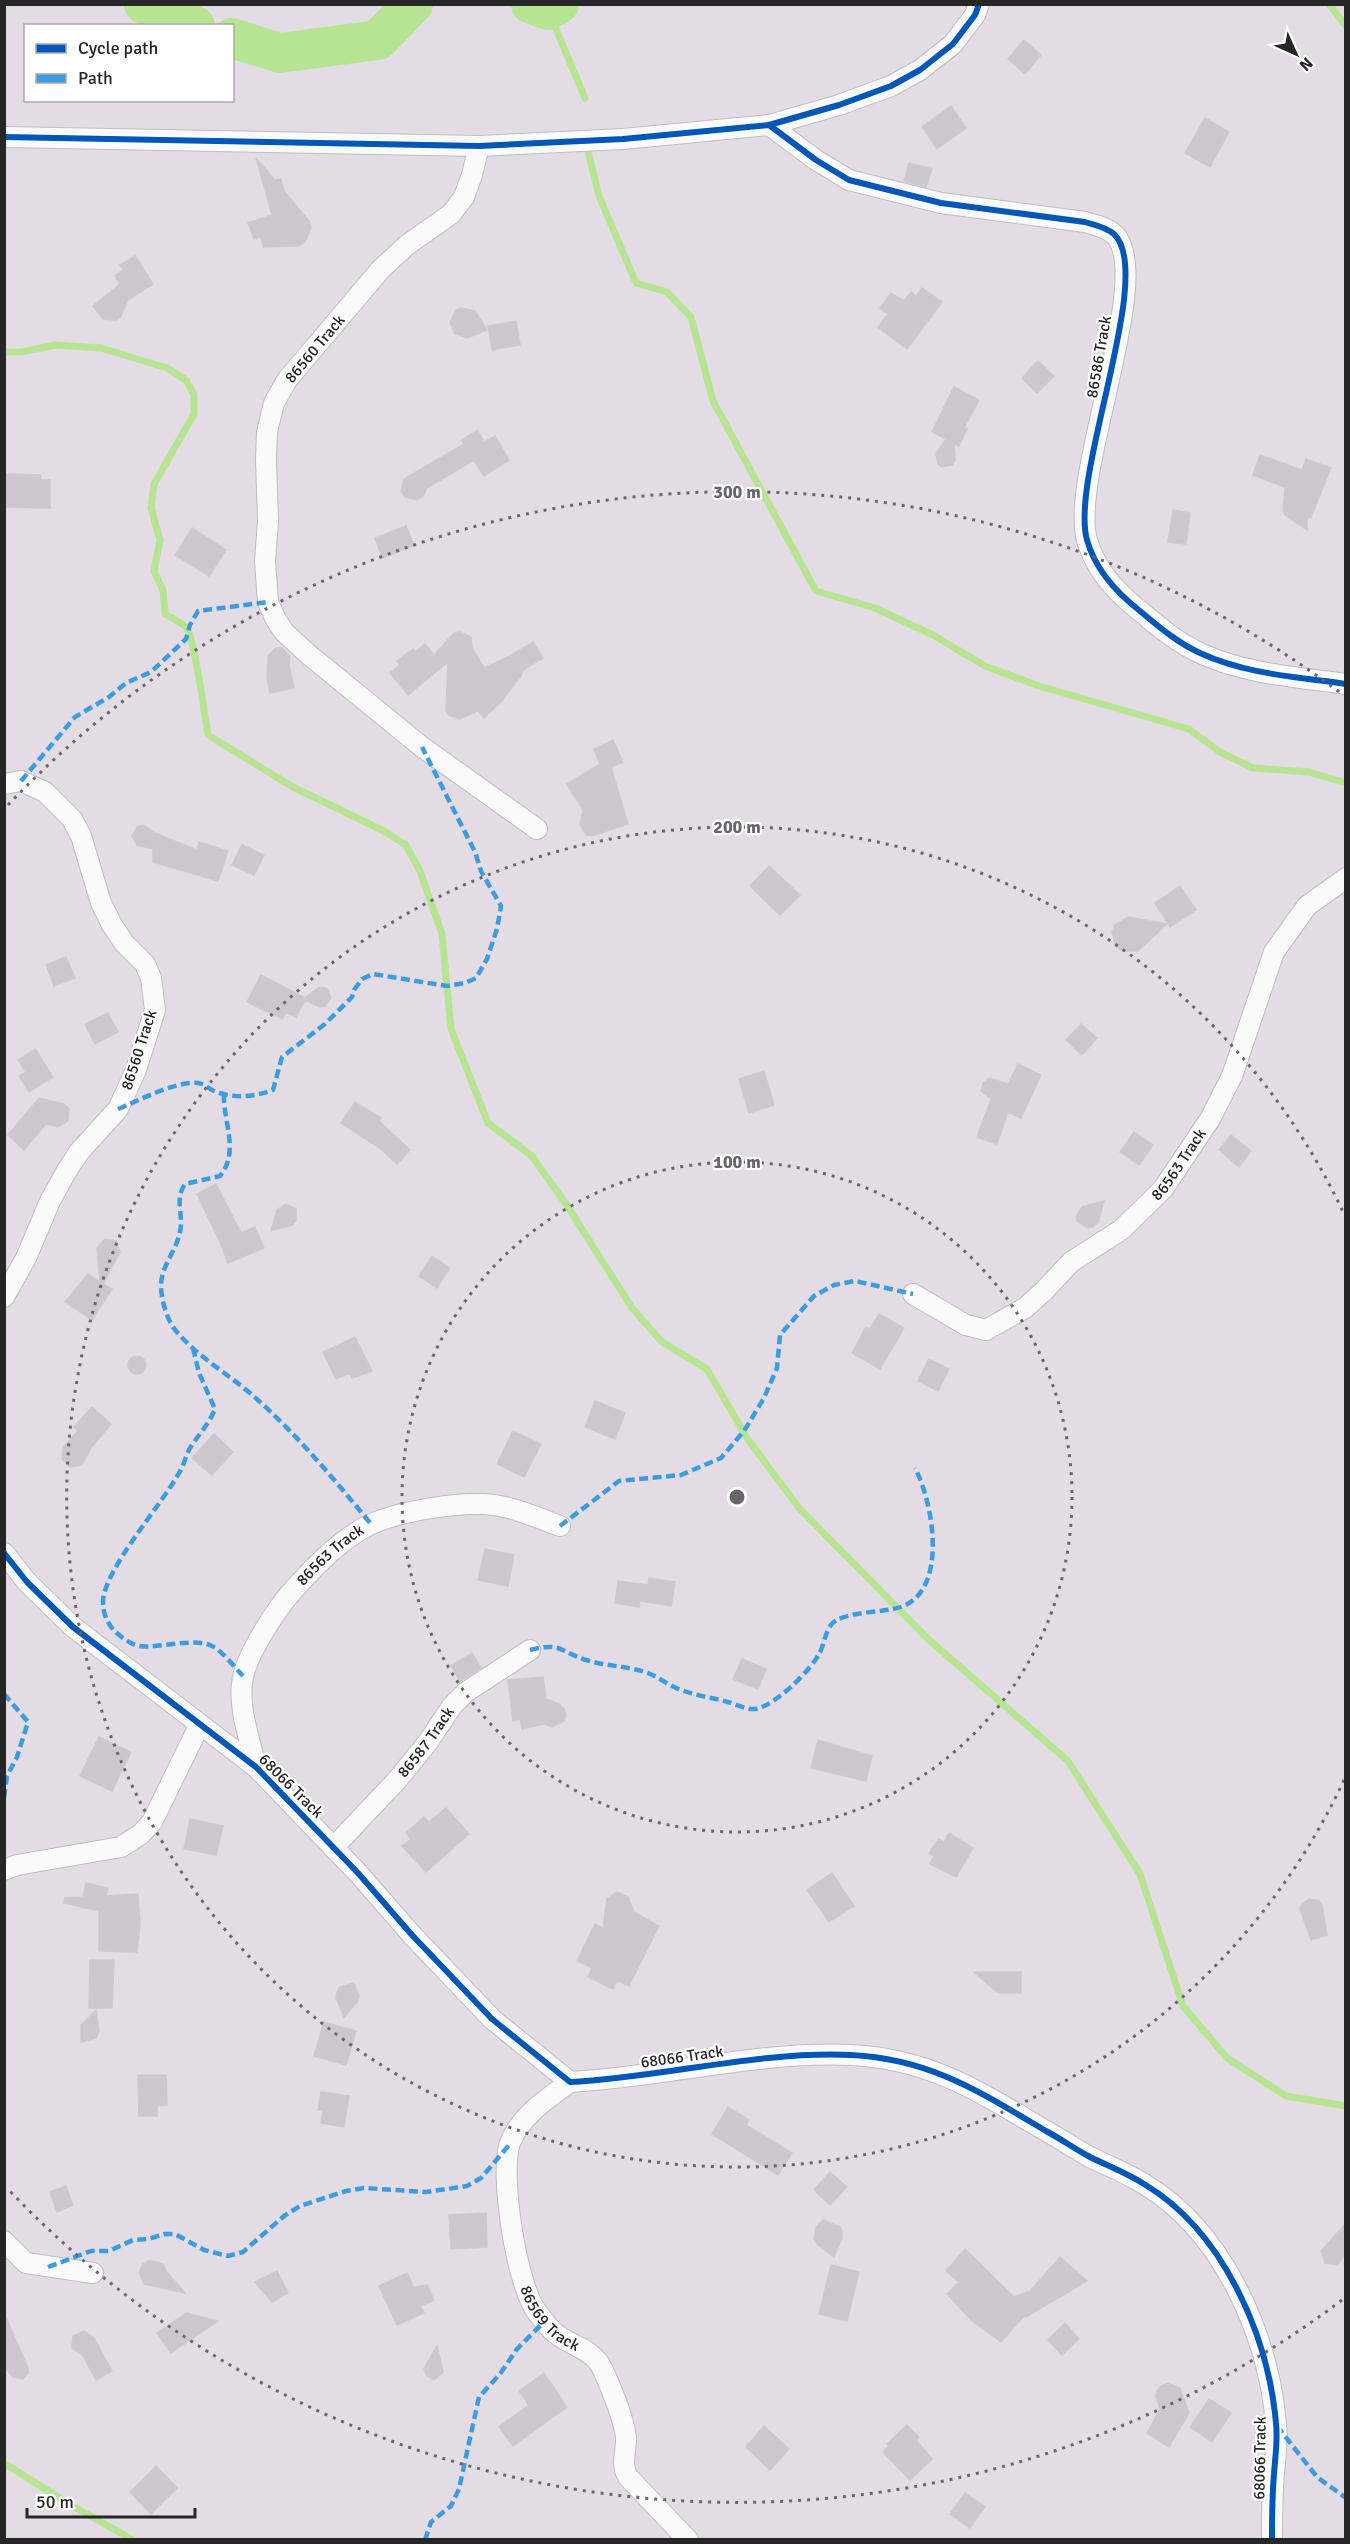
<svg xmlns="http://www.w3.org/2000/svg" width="1350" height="2544" viewBox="0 0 1350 2544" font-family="Signika,sans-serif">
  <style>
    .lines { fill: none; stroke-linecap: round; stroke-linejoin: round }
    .stream { stroke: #b7e492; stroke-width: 7 }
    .river { stroke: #b7e492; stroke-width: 40 }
    .building { fill: #ccc6cd; stroke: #cec8d0; stroke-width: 1.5 }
    .street-casing { stroke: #bebdbf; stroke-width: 22 }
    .street { stroke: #fbfafb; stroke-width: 20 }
    .quiet { stroke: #3c9ce0; stroke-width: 4.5; stroke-dasharray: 9 4.5; stroke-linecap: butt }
    .cycleway-casing { stroke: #fff; stroke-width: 10 }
    .cycleway { stroke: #0057b8; stroke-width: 6 }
    .ring { fill: none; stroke: #686669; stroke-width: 3; stroke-dasharray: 3 6 }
    .labels { text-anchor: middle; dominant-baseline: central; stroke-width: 4.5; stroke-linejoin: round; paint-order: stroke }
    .street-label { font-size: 16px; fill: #262626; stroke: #fff }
    .centre { fill: #686669; stroke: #fff; stroke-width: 3 }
    .ring-label { font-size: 18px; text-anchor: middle; font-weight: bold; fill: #686669; stroke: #fff; stroke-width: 4.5; stroke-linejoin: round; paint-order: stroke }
  </style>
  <rect width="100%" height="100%" fill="#e3dce5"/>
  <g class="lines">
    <!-- stream -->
    <path class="stream" d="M1329,4l17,22
      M548,10l37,88
      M587,147l12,49 37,87 31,9 24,25 22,84 103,190 59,17 58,27 52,31 54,20 150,43 31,23 33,16 56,4 37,11
      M4,352h17l35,-7 45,3 66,20 19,12 8,15v19l-40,70 -3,24 9,32 -6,31 9,19 2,24c7,4 15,8 21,13 8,8 19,90 22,108l85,52 91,44 22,14 14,26 22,63 9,95 37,94 44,33 36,51 64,101 30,34 45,27 40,69 52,70 129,131 140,122 72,113 43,132 44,52 59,38 60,10
      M4,2463l65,41 64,36"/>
    <!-- river -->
    <path class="river" d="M144,4l51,22
      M531,4l17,6 11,-6
      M232,38l48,15 98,-13 35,-36"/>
  </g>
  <!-- building -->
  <path class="building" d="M1024,40l17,15 -16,19 -17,-15z
    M951,106l15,22 -29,21 -15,-22z
    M1205,118l24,14 -19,35 -25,-14z
    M256,158l19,22 6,-1 3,12 25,30 2,7 -6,14 -7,4 -35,1 -2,-11 -7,3 -6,-16 24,-8z
    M909,163l23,6 -6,18 -22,-6z
    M135,256l18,28 -25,16 -7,16 -5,4 -13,-1 -10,-13 27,-22 -5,-8 8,-6 -3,-5z
    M922,288l20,14 -35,47 -29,-22 10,-13 -8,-6 11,-15 13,8 7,-9 5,4z
    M462,308l13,3 12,19 -20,8 -12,-4 -5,-12 6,-12z
    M516,321l4,24 -28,5 -4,-24z
    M1038,361l16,15 -17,17 -15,-15z
    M954,387l25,13 -15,28 3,1 -8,17 -5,-3 1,17 -3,5 -10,2 -4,-3 -2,-10 10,-15 -14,-7z
    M477,430l7,12 11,-6 14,24 -25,16 -10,-16 -47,28 -4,8 -6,4 -12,-3 -4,-6 3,-12 60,-35 -2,-4z
    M1260,455l42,15 4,-11 25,9 -20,49 -4,-1v14l-22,-15 -2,-5 2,-23 -32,-12z
    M4,474l37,1 -1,5h10v28l-46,-1z
    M1173,510l17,3 -4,31 -18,-2z
    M406,526l8,19 -32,13 -7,-20z
    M192,528l34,22 -17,26 -34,-21z
    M460,632l11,5 1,10 12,21 26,-12 23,-14 10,16 -20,12 -2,6 -20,26 -17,16 -6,-7 -19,8 -11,-4 -2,-5 2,-48 -40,33 -18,-22 10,-8 -3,-4 16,-12 2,3 10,-8 9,11 20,-22z
    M276,648h6l8,9 -1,8 5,23 -24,5 -3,-16 1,-21z
    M613,740l10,22 -12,5 17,57 -36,12 -6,-1 -6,-11 3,-14 -16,-26 33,-20 -6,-15z
    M143,825l12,8 42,17 2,-8 29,9 -10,30 -65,-19v-13l-16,-4 -5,-9 5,-9z
    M242,845l22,10 -10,20 -22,-10z
    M769,866l31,29 -20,20 -30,-29z
    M1180,886l16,24 -26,17 -15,-24z
    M1128,917l39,7 -29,27h-16l-6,-4 -4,-15 3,-7z
    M66,957l9,21 -21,8 -8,-21z
    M261,975l44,23 13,-10 5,-1 4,2 4,9 -6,8 -5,1 -15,-7 -9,17 -10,-5 -4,7 -35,-17z
    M108,1013l10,19 -23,12 -10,-20z
    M1081,1024l16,14 -15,17 -16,-15z
    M35,1049l18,28 -24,15 -10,-16 7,-4 -8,-12z
    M1018,1064l23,11 -20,43 -13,-6 -11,32 -20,-7 14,-38 -10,-8 2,-8 7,-5 18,6z
    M764,1071l10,34 -25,8 -10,-34z
    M39,1098l25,6 5,5 -1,12 -10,6 -12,-3 -22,26 -16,-15z
    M355,1102l26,16 -2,3 31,29 -13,14 -16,-15 -40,-26z
    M1134,1132l19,13 -14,20 -19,-13z
    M1231,1135l20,16 -12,16 -20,-17z
    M216,1184l25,49 14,-6 9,21 -36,15 -8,-21 -23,-48z
    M1104,1201l-6,21 -4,4 -6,2 -10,-6 -2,-5 6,-10z
    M286,1204l10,5v12l-4,4 -21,6 6,-21z
    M105,1239l11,2 4,11 -17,32 9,5 -20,31 -27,-18 23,-28 12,8 -3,-34z
    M432,1256l18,12 -13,20 -18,-12z
    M879,1314l25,14 -24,41 -28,-16 14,-26 4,2z
    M355,1337l17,34 -20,7 -2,-5 -14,6 -13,-27z
    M128 1365a9 9 0 1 1 18 0a9 9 0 1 1-18 0Z
    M929,1359l20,10 -11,22 -20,-10z
    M595,1401l30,12 -10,26 -30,-12z
    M92,1407l19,17 -20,24 -9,17 -12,2 -8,-8 1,-12 15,-16 -4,-4z
    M513,1431l28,13 -17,33 -27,-13z
    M214,1434l19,18 -21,23 -20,-17z
    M485,1549l29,6 -6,31 -30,-6z
    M649,1578l26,4 -4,24 -31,-5 -1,6 -24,-4 3,-22 30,4z
    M472,1653l9,15 -21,13 -9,-15z
    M742,1659l24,10 -8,20 -25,-10z
    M543,1677l3,22 13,5 5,5 2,6 -2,6 -12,6 -8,-3 -22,5 -2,-10 -7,2 -5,-41z
    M99,1737l32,15 -19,39 -32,-15z
    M818,1740l54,16 -6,25 -55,-13z
    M446,1808l23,26 -43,38 -24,-26 9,-7 -5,-6 18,-16 5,5z
    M190,1819l33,7 -7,29 -32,-6z
    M949,1833l24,15 -17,29 -26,-13 4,-8 -5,-3 10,-14 5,3z
    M832,1873l22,33 -25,16 -22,-32z
    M86,1883l22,5 -2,8 32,-2 2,30 -3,28 -38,-1v-40l-35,-8 1,-5 18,-1z
    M617,1892l11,5 6,15 25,14 -30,60 -12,-6 -4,9 -25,-12 4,-9 -15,-7 18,-37 8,4 4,-29z
    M1309,1899l10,2 3,4 5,30 -16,5 -11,-31 1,-4z
    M90,1960h24l-2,48h-23z
    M974,1972h47v21h-23z
    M354,1983l5,12 -1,6 -14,16 -8,-19 1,-6 3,-5z
    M96,2010l3,21 -3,7 -15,4v-17z
    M324,2022l32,9 -10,34 -32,-9z
    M138,2075h28l1,30 -10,1v10h-18z
    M321,2092l28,4 -5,31 -23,-4 2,-12 -5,-1z
    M728,2107l21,13 -3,5 46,28 -14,22 -66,-41z
    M830,2172l17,15 -17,18 -16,-15z
    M66,2186l7,19 -16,7 -7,-20z
    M486,2213l1,34 -36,2 -2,-34z
    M823,2220l17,7 2,4v7l-8,19 -17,-13 -3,-5 2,-12z
    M1346,2223v31l-9,11 -12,-2 -4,-12z
    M965,2249l49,48 16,-6 30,-34 27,24 -61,36 -2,-1 -23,26 -29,-21 -25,-27 12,-12 -13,-11z
    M150,2260l13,4 4,8 18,21 -41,-9 -5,-12 4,-8z
    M831,2265l28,7 -12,49 -28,-7z
    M277,2271l11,22 -16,9 -17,-20z
    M407,2273l7,14 13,-2 7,15 -14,6 4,7 -27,12 -18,-39z
    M4,2313l24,55v5l-5,6 -10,-2 -9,-10z
    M186,2313l32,8 -47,32 -14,-20z
    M1065,2323l14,16 -17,16 -14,-15z
    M84,2331l10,7 18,33 -16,9 -13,-24 -11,-8 1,-12z
    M437,2346l6,26 -9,8 -8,-5 -2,-7z
    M544,2373l23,34 -54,39 -14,-19 30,-22 -10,-14z
    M1168,2383l12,5 9,25 -20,34 -22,-14 13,-24 -4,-12 1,-6 4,-5z
    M1209,2399l22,14 -19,29 -22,-15z
    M907,2425l12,12 -3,3 16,19 -22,21 -27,-28 6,-6 -2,-2z
    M764,2426l25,23 -19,21 -24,-23z
    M156,2466l21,22 -26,26 -21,-22z
    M965,2493l20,14 -15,21 -20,-14z"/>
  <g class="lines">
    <defs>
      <g id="street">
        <path d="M769,125l47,35 33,20 92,23 144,19c10,3 21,5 29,12 42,40 -45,242 -27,306 8,29 30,53 53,71 19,16 38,32 60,42 45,21 97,24 146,31"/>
        <path d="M4,137l475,9 144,-7 146,-14 70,-20 52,-19 29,-16 33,-26 22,-29 4,-11"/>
        <path d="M479,146l-7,29 -8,22 -13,17 -44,31 -26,24 -94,111 -13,23 -7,29 -1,28 2,61 -3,40 3,41 7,16 9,14 24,22 114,93 115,82"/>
        <path d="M4,784l17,-3 24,11 27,27 9,17 20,67 11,22 12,18 21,21 6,14 4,32 -19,60 -18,39 -39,43 -13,20 -16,29 -24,57 -22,39"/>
        <path id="s1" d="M913,1294l53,31 20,5 39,-22 19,-17 27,-29 50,-32 42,-41 47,-70 22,-43 42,-124 33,-46 39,-28"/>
        <path d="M4,1553l23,29 46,45 183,140 102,106 54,62 80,84 78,63c94,-5 187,-31 281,-27 80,4 129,37 195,76 15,8 29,18 44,26 18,9 37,16 54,27 79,47 124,151 132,239 2,17 -1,35 -2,51 -2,22 -2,44 -2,66"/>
        <path id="s2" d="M256,1767c-6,-27 -19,-61 -13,-90 5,-25 35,-71 53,-90 21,-23 44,-47 73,-62 30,-14 92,-24 125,-20 23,3 44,13 66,21"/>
        <path id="s3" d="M333,1848l65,-69 30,-37 24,-36 14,-14 64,-42"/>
        <path d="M4,1870l13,-5 104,-18 20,-13 11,-12 48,-98"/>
        <path id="s4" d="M570,2082c-22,16 -50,34 -60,61 -11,31 7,144 27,169 5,7 11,15 18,21 15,13 37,15 47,35 9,20 21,47 24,69 1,13 -6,27 2,40l60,63"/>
        <path d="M4,2241l22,22 67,10"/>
      </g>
    </defs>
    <!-- street casing -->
    <use href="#street" class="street-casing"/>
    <!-- street -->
    <use href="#street" class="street"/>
    <!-- quiet -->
    <path class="quiet" d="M21,781l54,-64 34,-20 17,-14 25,-11 35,-33 4,-14 8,-14 70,-9
      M224,1094c-1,29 16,57 -4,82l-35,8c-11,16 -1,31 -5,48 -4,20 -20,35 -19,56 1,14 6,32 15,43 21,25 49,41 74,62 45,39 83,85 121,131
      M118,1109c22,-9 57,-28 80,-26 6,1 10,5 16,8 21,8 39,6 59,-1l9,-33 43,-33 27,-27 2,-7 8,-11 11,-5 74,12 18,-3 11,-5 11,-19 10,-30 4,-23 -20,-35 -6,-19 -53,-105
      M193,1348l6,25 16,36c-6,15 -16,25 -25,39 -4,7 -6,17 -11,25 -16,30 -76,98 -76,129 0,21 13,33 30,42 16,8 54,-7 77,1 12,5 24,22 33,31
      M560,1526l59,-45 62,-6 40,-17 23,-27 20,-33 13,-30 3,-33 34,-39 20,-11 21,-4 58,13
      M530,1650c31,-8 29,1 56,10 20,6 41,6 62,13 12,5 23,14 36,18 14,5 30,7 44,11 8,2 19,8 26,7 19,-1 57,-39 65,-55 5,-8 6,-22 12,-29 10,-14 53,-12 70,-18 48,-17 32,-105 14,-139
      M4,1694l24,28 -11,35 -10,19 -3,22
      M48,2267l43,-16h18l24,-11 15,-1 17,-5h10l29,16 24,6 15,-4 41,-36 16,-10 46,-15 18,-3 62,4 41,-6 14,-8 29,-34
      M1277,2426l40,51 29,21
      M425,2540l6,-18 20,-16 8,-17 20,-92 21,-23 17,-25 27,-27"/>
    <defs>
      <path id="cycleway" d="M769,125l47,35 33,20 92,23 144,19c10,3 21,5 29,12 42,40 -45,242 -27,306 8,29 30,53 53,71 19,16 38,32 60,42 45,21 97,24 146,31
        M4,137l475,9 144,-7 146,-14 70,-20 52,-19 29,-16 33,-26 22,-29 4,-11
        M4,1553l23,29 46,45 183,140 102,106 54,62 80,84 78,63c94,-5 187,-31 281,-27 80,4 129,37 195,76 15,8 29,18 44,26 18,9 37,16 54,27 79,47 124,151 132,239 2,17 -1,35 -2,51 -2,22 -2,44 -2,66"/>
    </defs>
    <!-- cycleway casing -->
    <use href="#cycleway" class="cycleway-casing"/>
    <!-- cycleway -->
    <use href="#cycleway" class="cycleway"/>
  </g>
  <!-- distance rings -->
  <g class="ring">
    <circle cx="737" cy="1497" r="335"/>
    <path d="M1344 1780A670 670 0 1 1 1344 1214"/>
    <path d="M1342 2300A1005 1005 0 0 1 8 2189M8 805A1005 1005 0 0 1 1342 694"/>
  </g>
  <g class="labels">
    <!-- street labels -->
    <g class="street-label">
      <text transform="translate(315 349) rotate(-50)">86560 Track</text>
      <text transform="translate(1099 357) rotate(-80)">86586 Track</text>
      <text transform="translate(139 1050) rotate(-72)">86560 Track</text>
      <text stroke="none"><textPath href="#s1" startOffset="339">86563 Track</textPath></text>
      <text stroke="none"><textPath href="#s2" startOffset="244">86563 Track</textPath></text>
      <text stroke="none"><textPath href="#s3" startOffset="141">86587 Track</textPath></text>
      <text transform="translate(291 1786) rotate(45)">68066 Track</text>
      <text transform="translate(682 2057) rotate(-8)">68066 Track</text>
      <text stroke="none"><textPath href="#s4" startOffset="274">86569 Track</textPath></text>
      <text transform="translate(1260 2458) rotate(-89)">68066 Track</text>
    </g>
  </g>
  <circle cx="737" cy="1497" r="9" class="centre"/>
  <g class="ring-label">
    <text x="737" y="498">300 m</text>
    <text x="737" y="833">200 m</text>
    <text x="737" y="1168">100 m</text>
  </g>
  <!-- border -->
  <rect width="1350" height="2544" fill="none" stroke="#262626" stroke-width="12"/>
  <!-- legend -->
  <rect x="24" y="24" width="210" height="78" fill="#ffffff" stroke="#a8a8a8" stroke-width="1.5"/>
  <rect x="36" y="44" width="30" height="9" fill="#0057b8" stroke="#a8a8a8" stroke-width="1.5"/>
  <text x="78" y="54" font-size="18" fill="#262626">Cycle path</text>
  <rect x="36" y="74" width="30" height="9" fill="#3c9ce0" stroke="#a8a8a8" stroke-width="1.5"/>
  <text x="78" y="84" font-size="18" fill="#262626">Path</text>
  <!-- north arrow -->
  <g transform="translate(1296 54) rotate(135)" stroke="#ffffff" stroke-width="4.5" paint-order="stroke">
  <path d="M0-4.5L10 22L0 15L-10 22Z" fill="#262626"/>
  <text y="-9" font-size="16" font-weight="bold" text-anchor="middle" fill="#262626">N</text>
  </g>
  <!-- scale -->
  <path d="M27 2508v9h168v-9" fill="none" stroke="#262626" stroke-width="3"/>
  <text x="36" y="2508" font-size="18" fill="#262626" stroke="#ffffff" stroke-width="4.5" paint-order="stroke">50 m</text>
</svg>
